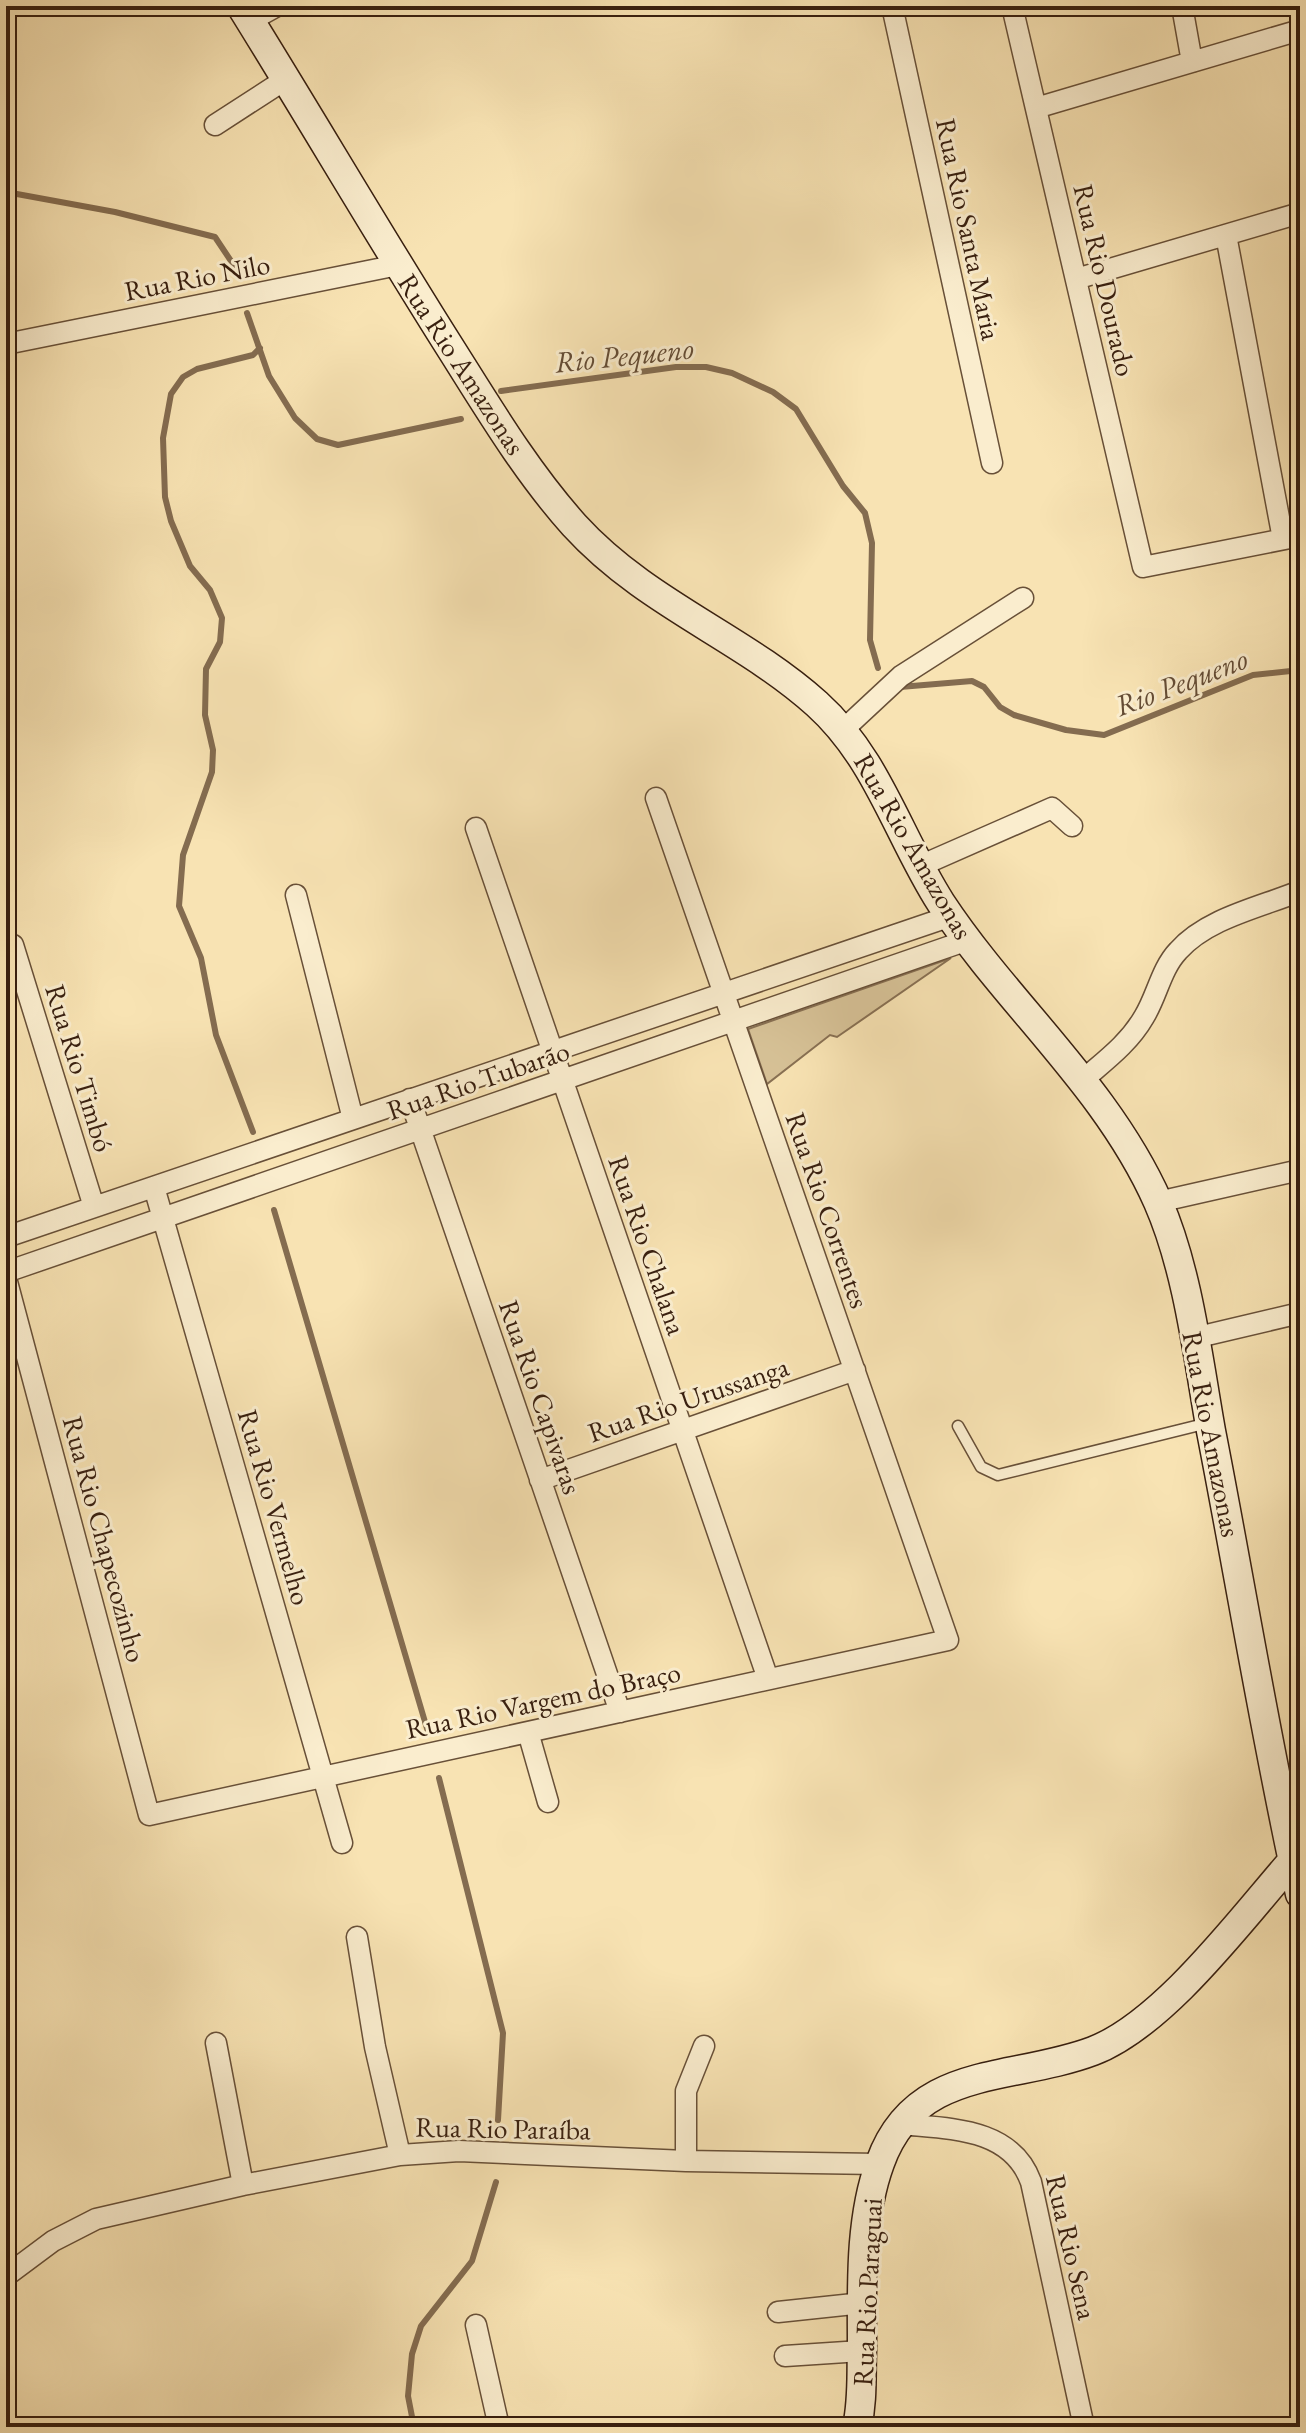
<svg xmlns="http://www.w3.org/2000/svg" width="1306" height="2433" viewBox="0 0 1306 2433" font-family="'EB Garamond',serif">
  <style>
    .green { fill: #d7c297; stroke: #887053; stroke-width: 2 }
    .lines { fill: none; stroke-linecap: round; stroke-linejoin: round }
    .stream { stroke: #846c50; stroke-width: 6 }
    .lane-casing { stroke: #685038; stroke-width: 13 }
    .street-casing { stroke: #685038; stroke-width: 23 }
    .secondary-casing { stroke: #381f0f; stroke-width: 31 }
    .lane { stroke: #faedce; stroke-width: 10 }
    .street { stroke: #faedce; stroke-width: 20 }
    .secondary { stroke: #faedce; stroke-width: 28 }
    .labels { text-anchor: middle; dominant-baseline: central; stroke-width: 6; stroke-linejoin: round; paint-order: stroke }
    .street-label { font-size: 28px; fill: #381f0f; stroke: #faedce }
    .water-label { font-size: 30px; font-style: italic; fill: #644c35; stroke: #faedce }
  </style>
  <rect width="100%" height="100%" fill="#f8e3b3"/>
  <filter id="stains"><feTurbulence type="fractalNoise" baseFrequency=".0025" numOctaves="4"/><feColorMatrix values="0 0 0 0 .2 0 0 0 0 .09 0 0 0 0 .02 0 0 0 .5 -.17"/></filter>
  <radialGradient id="worn" r=".72"><stop offset=".6" stop-color="#630" stop-opacity="0"/><stop offset="1" stop-color="#630" stop-opacity=".3"/></radialGradient>
  <!-- green -->
  <path class="green" d="M951,958l-114,79 -7,-2 -63,49 -19,-55z"/>
  <g class="lines">
    <!-- stream -->
    <path class="stream" d="M6,192l109,20 100,25 24,36
      M247,313l22,63 26,42 22,21 21,6 123,-26
      M501,391l175,-24h30l26,6 41,19 23,17 47,77 22,27 7,30 -2,97 8,28
      M900,687l72,-6 12,6 16,20 14,8 52,15 38,5 149,-60 47,-5
      M253,1132l-37,-97 -15,-77 -22,-52 4,-51 29,-83 1,-22 -8,-35 1,-46 14,-27 2,-24 -12,-28 -20,-24 -19,-45 -6,-24 -2,-59 8,-44 12,-17 14,-8 56,-14 7,-7
      M274,1210l154,522
      M439,1778l64,255 -5,87
      M414,2427l-6,-31 4,-42 9,-28 51,-65 24,-79"/>
    <defs>
      <path id="lane" d="M958,1426l23,41 17,8 210,-52"/>
      <path id="street" d="M892,6l100,457
        M1012,6l131,561 157,-31
        M1182,6l10,56
        M250,21l27,-15
        M1036,108l264,-78
        M215,125l71,-46
        M1226,235l57,304
        M1076,279l224,-66
        M6,344l392,-79
        M843,730l58,-54 122,-78
        M476,828l292,851
        M920,866l132,-58 20,18
        M296,895l57,224
        M13,945l81,262
        M1084,1079c22,-19 45,-36 60,-62 13,-21 17,-48 34,-66 29,-33 83,-44 122,-60
        M410,1099l210,613
        M154,1187l188,656
        M1158,1202l142,-32
        M6,1237l945,-321
        M6,1272l962,-332
        M6,1278l143,537 799,-175 -292,-842
        M1194,1338l106,-25
        M540,1480l315,-110
        M528,1732l20,70
        M357,1937l18,110 25,108
        M216,2043l27,142
        M900,2124c49,5 111,3 131,58l53,245
        M686,2161v-70l18,-45
        M6,2276l47,-35 43,-22 147,-34 157,-30 59,-4 227,10 193,3
        M778,2312l85,-9
        M476,2325l23,102
        M785,2356l76,-5"/>
      <path id="secondary" d="M241,6c69,111 135,224 205,335 40,63 78,128 128,184 72,79 167,111 243,179 61,55 81,132 124,199 68,103 166,184 217,299 30,68 40,156 53,229 30,154 55,310 89,463
        M857,2427c6,-27 4,-51 5,-78 0,-60 -3,-129 18,-186 35,-99 131,-81 213,-112 71,-27 149,-133 200,-191"/>
    </defs>
    <!-- lane casing -->
    <use href="#lane" class="lane-casing"/>
    <!-- street casing -->
    <use href="#street" class="street-casing"/>
    <!-- secondary casing -->
    <use href="#secondary" class="secondary-casing"/>
    <!-- lane -->
    <use href="#lane" class="lane"/>
    <!-- street -->
    <use href="#street" class="street"/>
    <!-- secondary -->
    <use href="#secondary" class="secondary"/>
  </g>
  <g class="labels">
    <!-- street labels -->
    <g class="street-label">
      <text transform="translate(969 229) rotate(78)">Rua Rio Santa Maria</text>
      <text transform="translate(197 277) rotate(-11)">Rua Rio Nilo</text>
      <text transform="translate(1105 280) rotate(77)">Rua Rio Dourado</text>
      <text transform="translate(462 364) rotate(57)">Rua Rio Amazonas</text>
      <text transform="translate(914 846) rotate(60)">Rua Rio Amazonas</text>
      <text transform="translate(80 1068) rotate(73)">Rua Rio Timbó</text>
      <text transform="translate(478 1080) rotate(-19)">Rua Rio Tubarão</text>
      <text transform="translate(828 1210) rotate(71)">Rua Rio Correntes</text>
      <text transform="translate(648 1245) rotate(71)">Rua Rio Chalana</text>
      <text transform="translate(541 1397) rotate(71)">Rua Rio Capivaras</text>
      <text transform="translate(688 1399) rotate(-19)">Rua Rio Urussanga</text>
      <text transform="translate(1212 1434) rotate(79)">Rua Rio Amazonas</text>
      <text transform="translate(275 1507) rotate(74)">Rua Rio Vermelho</text>
      <text transform="translate(105 1539) rotate(75)">Rua Rio Chapecozinho</text>
      <text transform="translate(543 1700) rotate(-12)">Rua Rio Vargem do Braço</text>
      <text transform="translate(503 2128) rotate(1)">Rua Rio Paraíba</text>
      <text transform="translate(1072 2247) rotate(77)">Rua Rio Sena</text>
      <text transform="translate(867 2292) rotate(-87)">Rua Rio Paraguai</text>
    </g>
    <!-- water labels -->
    <g class="water-label">
      <text transform="translate(624 355) rotate(-6)">Rio Pequeno</text>
      <text transform="translate(1181 682) rotate(-21)">Rio Pequeno</text>
    </g>
  </g>
  <!-- margin -->
  <rect width="1306" height="2433" fill="none" stroke="#f8e3b3" stroke-width="32"/>
  <rect x="8" y="8" width="1290" height="2417" fill="none" stroke="#381f0f" stroke-width="4"/>
  <rect x="16" y="16" width="1274" height="2401" fill="none" stroke="#381f0f" stroke-width="2"/>
  <rect width="100%" height="100%" filter="url(#stains)"/>
  <rect width="100%" height="100%" fill="url(#worn)"/>
</svg>
